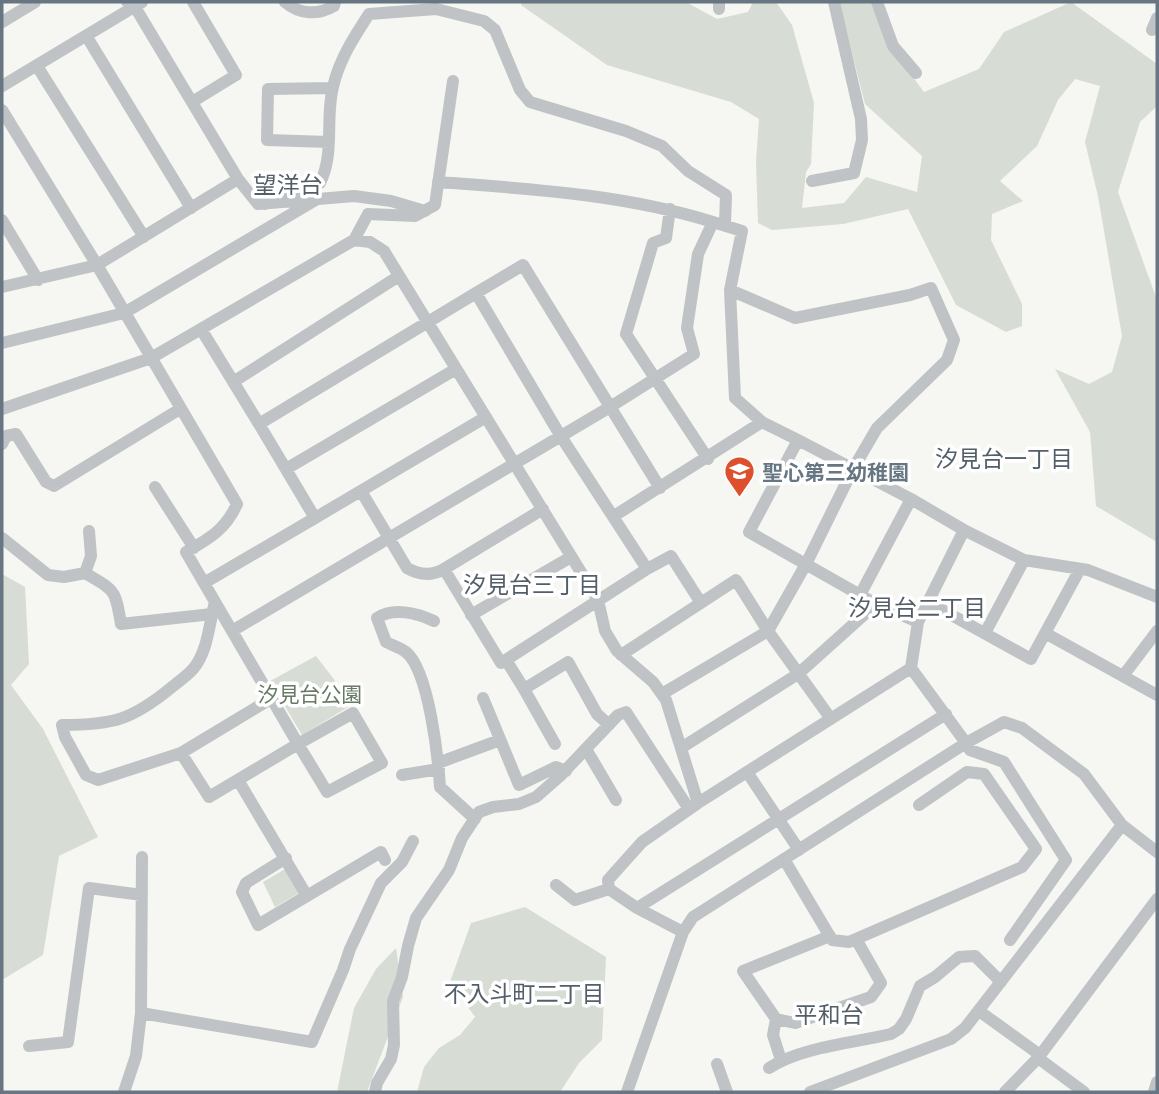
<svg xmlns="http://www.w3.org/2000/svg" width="1159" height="1094" viewBox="0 0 1159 1094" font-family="Quicksand,'Noto Sans JP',sans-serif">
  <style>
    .green { fill: #d7dcd4 }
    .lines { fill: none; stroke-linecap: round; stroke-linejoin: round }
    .minor { stroke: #bfc3c6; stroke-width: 12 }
    .labels { text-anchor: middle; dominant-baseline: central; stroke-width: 7; stroke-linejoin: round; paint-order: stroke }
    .poi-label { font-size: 21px; font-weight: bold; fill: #667682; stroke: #fff; text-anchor: start }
    .park-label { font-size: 21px; fill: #697a64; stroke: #fff }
    .neighbourhood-label { font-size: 23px; fill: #535f68; stroke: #fff }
  </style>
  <rect width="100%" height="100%" fill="#f6f6f2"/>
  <!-- green -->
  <path class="green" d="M521,2h165l31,17 31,-7 5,-10h23l16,23 22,78 -3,61 -5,8 -4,36 42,-5 22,-26 51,15 5,-36 -57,-52 -26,-102h32l16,40 37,50 55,-23 25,-37 67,-30 86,62v42l-17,16 -22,70 39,108v242l-61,-36 -6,-74 -35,-63 34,15 23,-12 10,-36 -24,-140 -13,-54 15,-56 -25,-7 -17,21 -21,46 -37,35 23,20 -31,13 -1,26 31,64v22l-16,6 -50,-27 -48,-96 -65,15 -71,6 -14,-7 -2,-61 3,-43 -28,-17 -124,-37 -86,-60z
    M2,574l23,13 4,77 -18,21 32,44 55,108 -39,19 -16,99 -41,25z
    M316,656l37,48 -51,31 -32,-54z
    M287,868l14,24 -26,15 -12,-25z
    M525,907l81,50 -4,83 -23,23 -19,29h-143l7,-25 15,-19 21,-13 15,-18 -25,-35 21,-59z
    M396,948l7,49 -36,95h-30l17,-84 22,-39z"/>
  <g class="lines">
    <!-- minor -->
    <path class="minor" d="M285,2c15,13 33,13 49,4l1,-4
      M719,2v7
      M877,2l16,44 23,27
      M2,22l33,-20
      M1152,30l5,-12
      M87,37l104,171
      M37,66l107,171
      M2,86l140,-84
      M192,102l44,-27 -43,-73
      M2,110l95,155 140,239c-11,25 -28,35 -51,48l18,31
      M329,142l-62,-2 1,-51 64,-1
      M238,179l20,25 96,-8 37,5 34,10
      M812,181l42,-8 8,-33 -1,-21 -27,-117
      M438,182c93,7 185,12 275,40
      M265,204l6,-7 49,-14c15,-30 5,-65 13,-96 6,-27 21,-50 36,-73l67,-5 48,12 11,9 25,60 10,12 96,29 36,15 26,25 38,24 -1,30
      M670,209l-4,29 -13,5 -27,91 82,125
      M2,220l36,60
      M354,240l14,-26 47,2 20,-11 18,-124
      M2,287l95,-22 141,-86 -103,-172 -8,-5
      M476,293l47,-28 137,223
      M201,329l58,95
      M2,343l122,-30 193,-114
      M233,382l166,-106
      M2,409l149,-51 203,-118 16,2 14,9 214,349 7,31 12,20 36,31 13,18 32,103
      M486,417l-171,101 -56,-94 217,-131 84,142 87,134 -146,94 -57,-94 99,-60
      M2,444l4,-8 10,-2 30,48 8,4 126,-77
      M286,469l170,-100
      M155,487l39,61
      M361,491l46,77c12,7 25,8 37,1
      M614,516l148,-94
      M964,530l60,30 64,10 69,27
      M2,538l46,37 16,2 21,-4c30,18 30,15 36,51l91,-10
      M647,569l24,-13 30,47
      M85,573l6,-17 -2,-25
      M860,595l51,-96
      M215,602c-6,21 -7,50 -22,67 -6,7 -14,12 -21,18 -40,33 -59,38 -110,38l3,12 21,38 12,5 83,-27 91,-55
      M928,602l103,57 49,-90
      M876,604l42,18
      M471,615l100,-58
      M434,621c-17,-8 -41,-14 -57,-3l9,24c6,3 15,6 20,10 23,19 32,105 34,135l35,32
      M232,631l378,-224 84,-53 -7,-26 11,-74 15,-32 29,9 -12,59 5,108 27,24 36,18
      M985,633l39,-73
      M1045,633l112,62
      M621,655l115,-75 32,51 38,-67 47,-95 24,-41 70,-68 7,-20 -23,-52 -21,7 -115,23 -65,-28
      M506,660l18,29 44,-27 29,52 12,11
      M1123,676l34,-45
      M524,689l31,55
      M662,694l106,-63 63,88
      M483,698l36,87 37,-18 10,4
      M353,713l29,50 -55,29 -29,-48z
      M681,748l117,-74 78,-70 -127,-72 49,-92 113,59 53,31 -46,92 -7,46
      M586,749l30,51
      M181,753l28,44 89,-53 -94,-161 111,-65
      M438,763l62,-23
      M747,772l52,78
      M402,775l37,-6
      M238,780l69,116
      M286,858l-40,25 -4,9 16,33 123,-73 4,8
      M784,859l48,81 17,2 173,-75 14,-18 -52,-75 -17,-2 -48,33
      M556,885l19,15 34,-11
      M637,908l309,-194
      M830,936l-87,35 33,48 19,4 76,-26 10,-14 -25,-44
      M1010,940l56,-80 -62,-98 -34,-12 -4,-7 -273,174 -10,15 -46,-24 -28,-19 -1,-9 34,-38 56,-39 213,-135 55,75 38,-21 18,6 62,46 38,51 35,27
      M979,1011l61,44
      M141,1013l171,29 31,-72 7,-21 31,-66 21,-21 11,-21
      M776,1019l-3,16 8,25
      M29,1046l39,-4 21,-154 53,7
      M1038,1058l46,34
      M717,1064l10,28
      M769,1068c32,-21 84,-25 122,-34l8,-5 7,-10 14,-33 15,-9 24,-20 16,-1 26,26
      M124,1092l12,-36 5,-43 1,-156
      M375,1092l2,-9 14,-24 3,-14 -1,-44 9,-24 6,-31 8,-28 33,-48 13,-32 17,-26 14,-5 26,-3 17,-7 24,-21 58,-61 8,-3 63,97
      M627,1092l56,-160
      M810,1092l141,-53 14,-11 157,-203
      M1005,1092l33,-34 119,-159
      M1154,1092l3,-10"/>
  </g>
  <!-- icons -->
  <defs>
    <symbol id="school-pin" viewBox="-11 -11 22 30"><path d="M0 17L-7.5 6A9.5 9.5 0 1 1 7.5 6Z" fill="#dc502c" stroke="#fff"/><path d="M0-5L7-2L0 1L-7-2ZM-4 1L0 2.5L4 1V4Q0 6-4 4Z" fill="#fff"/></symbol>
  </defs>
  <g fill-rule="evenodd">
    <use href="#school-pin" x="722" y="454" width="35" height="47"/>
  </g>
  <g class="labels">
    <!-- poi labels -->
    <g class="poi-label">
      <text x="762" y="472">聖心第三幼稚園</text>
    </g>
    <!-- park labels -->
    <g class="park-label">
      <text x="310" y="694">汐見台公園</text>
    </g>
    <!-- neighbourhood labels -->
    <g class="neighbourhood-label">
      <text x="288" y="184">望洋台</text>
      <text x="1004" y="458">汐見台一丁目</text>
      <text x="532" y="584">汐見台三丁目</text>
      <text x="917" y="607">汐見台二丁目</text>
      <text x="524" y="993">不入斗町二丁目</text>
      <text x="829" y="1014">平和台</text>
    </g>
  </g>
  <!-- border -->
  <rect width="1159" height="1094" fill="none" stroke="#667682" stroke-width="7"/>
</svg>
